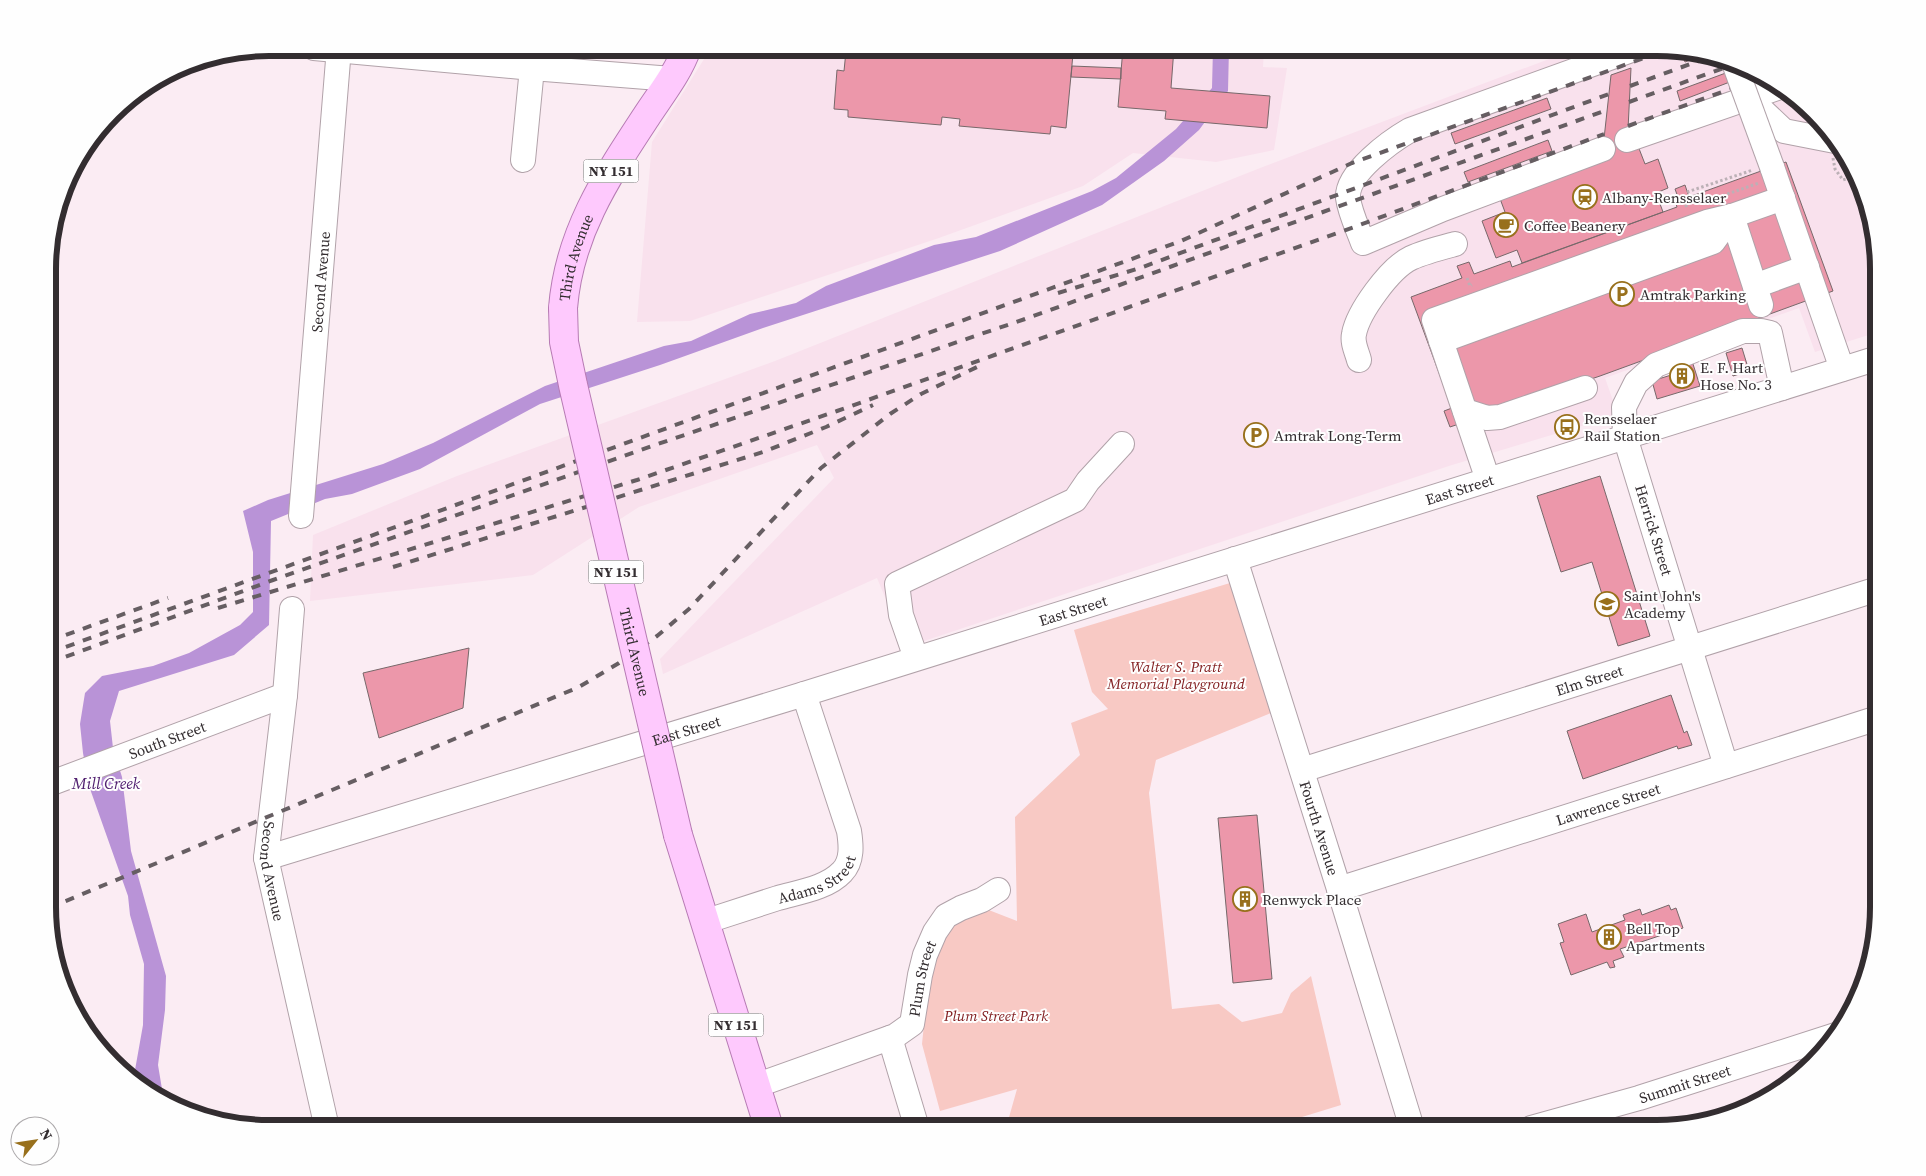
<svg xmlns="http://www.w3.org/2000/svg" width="1926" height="1176" viewBox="0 0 1926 1176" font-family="'Source Serif 4',serif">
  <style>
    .built { fill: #f9e1ed }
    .green { fill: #f8c9c4 }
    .water { fill: #b993d7 }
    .building { fill: #ec97aa; stroke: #77686a }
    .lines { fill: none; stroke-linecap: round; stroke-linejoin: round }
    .minor-casing { stroke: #b1a2a9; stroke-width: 26 }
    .major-casing { stroke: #b77bb4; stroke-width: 30 }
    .path { stroke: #bcb0b6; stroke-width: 3; stroke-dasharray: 2.5 2.5; stroke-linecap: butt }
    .minor { stroke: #fff; stroke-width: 24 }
    .major { stroke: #fec9fd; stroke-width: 28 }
    .rail { stroke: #665e62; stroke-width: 4; stroke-dasharray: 9 9; stroke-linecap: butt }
    .minor-bridge-casing { stroke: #b1a2a9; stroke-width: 26; stroke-linecap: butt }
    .major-bridge-casing { stroke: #b77bb4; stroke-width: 30; stroke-linecap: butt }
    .minor-bridge { stroke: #fff; stroke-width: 24 }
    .major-bridge { stroke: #fec9fd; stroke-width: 28 }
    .labels { text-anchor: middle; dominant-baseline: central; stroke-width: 4; stroke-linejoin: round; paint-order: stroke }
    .shield { fill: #fefefe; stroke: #706c6e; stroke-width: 1 }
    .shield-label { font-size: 14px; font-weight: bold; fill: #332d30 }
    .poi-label { font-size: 15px; fill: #332d30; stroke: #fefefe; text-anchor: start }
    .street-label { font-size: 15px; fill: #332d30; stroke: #fefefe }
    .park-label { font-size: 15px; font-style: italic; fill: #832022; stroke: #fefefe }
    .water-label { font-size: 16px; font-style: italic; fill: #512070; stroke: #fefefe }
    .rim { fill: none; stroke: #332d30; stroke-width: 6 }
  </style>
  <rect width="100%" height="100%" fill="#fbecf3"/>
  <!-- built -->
  <path class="built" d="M711,48h553l-1,19 24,1 -13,82 -58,12 -83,-9 -50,33 -147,53 -246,82 -53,1 15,-180z
    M1578,48h79l58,7 53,22 45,35 36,46 29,96v78l-63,20 -16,-44 -194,70 13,37 -166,50 -546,182 -29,-69 -214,96 -3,-15 174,-181 -17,-33 -178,62 -106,68 -223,26 3,-66 144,-59 318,-115 485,-193z"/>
  <!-- green -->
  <path class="green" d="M1230,583l41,130 -115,47 -7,33 23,216 47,-5 23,18 40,-9 9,-20 20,-17 30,129 -39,12 2,11h-298l11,-39 -77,22 -18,-67 8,-78 22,-46 29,-13 36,14 -2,-104 65,-62 -9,-32 37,-14 -16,-17 -18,-62z"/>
  <!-- water -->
  <path class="water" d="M1213,48h16l-1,43 -29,39 -35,31 -62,44 -102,46 -237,77 -103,37 -120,39 -120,65 -68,25 -27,5 -54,22 -2,104 -35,30 -115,36 -9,30 3,27 9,29 9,74 35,125 -1,34 -7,55 6,36 -6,-2 -22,-21 -1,-8 8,-45 1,-61 -14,-49 -2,-19 -39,-110 -6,-33 -3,-29 5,-31 17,-17 51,-10 36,-13 51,-28 13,-13v-60l-10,-41 25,-11 115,-36 50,-21 112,-57 119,-40 27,-5 59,-27 46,-11 30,-17 108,-41 42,-8 116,-46 24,-13 60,-49 36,-41z"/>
  <!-- building -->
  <path class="building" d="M633,48h15v9h-15z
    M856,48h201v5l16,1 -7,74 -15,-2 -1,8 -91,-8 1,-7 -18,-2 -1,8 -93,-8v-7l-14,-1 3,-39 7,1 2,-20 10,1z
    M1123,48h51l-3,40 99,8 -3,32 -102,-9 1,-8 -48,-4z
    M1680,51l27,3 -22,8z
    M1072,66l49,2v11l-50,-2z
    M1742,67l14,5 -76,29 -3,-10z
    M1631,68l-4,82 11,-4 7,18 13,-5 10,29 -12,5 7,19 -141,51 -5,-13 -21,8 -14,-37 23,-9 -6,-16 103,-39 9,-82z
    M1547,98l4,11 -96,35 -4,-11z
    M1548,140l4,11 -84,31 -4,-10z
    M1786,162l47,129 -233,85 -150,51 -6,-16 8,-3 -41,-111 51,-19 -5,-12 12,-4 5,12 36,-13 2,6 165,-60 -2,-6 4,-1 -4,-11 10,-4 4,12z
    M1742,348l7,23 -16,5 -7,-23z
    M1692,361l8,25 -43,13 -5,-18 32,-10 -2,-7z
    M1600,476l50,160 -32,10 -26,-84 -31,10 -24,-76z
    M469,648l-6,60 -84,30 -16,-65z
    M1671,695l13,38 3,-2 5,14 -14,4 -1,-3 -94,33 -16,-48z
    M1257,815l15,164 -39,4 -15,-165z
    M1669,905l2,5 5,-2 7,20 -63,21 4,8 -11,4 2,6 -5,1 -3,-6 -36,13 -11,-32 4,-1 -6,-18 28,-10 6,18 33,-12 -2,-5 17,-6 2,6z"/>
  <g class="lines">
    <defs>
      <g id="minor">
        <path d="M314,48l218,20 140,11"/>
        <path d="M1749,98l35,33 51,10"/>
        <path d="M1627,140l153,-53"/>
        <path d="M1603,149l-160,60 -80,34c-5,-14 -13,-30 -15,-45 -2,-25 43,-57 62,-68l227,-82"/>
        <path d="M523,160l9,-92"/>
        <path d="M1772,167l70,202"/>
        <path d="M1732,216l29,89"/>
        <path d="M1755,286l52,-19"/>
        <path d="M1441,341l272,-99 19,-26"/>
        <path d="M1359,360c-2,-8 -7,-17 -5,-26 4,-22 36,-66 57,-76 13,-6 29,-10 44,-14"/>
        <path d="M1465,411l22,7 13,-1 85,-29"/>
        <path d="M1488,480l-54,-160 273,-98 25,-6 51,-18"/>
        <path id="s1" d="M301,516l38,-468"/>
        <path id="s2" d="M1235,559l104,330 73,239"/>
        <path id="s3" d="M292,609l-7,86 -19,163 61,270"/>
        <path d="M916,658l-15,-43 -4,-31 178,-84 13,-19 34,-37"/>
        <path d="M1726,766l-101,-329 -1,-30 12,-24 20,-18 87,-34h18l9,2 12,55"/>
        <path id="s4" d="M1302,770l576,-181"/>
        <path id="s5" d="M49,784l236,-89"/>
        <path id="s6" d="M266,858l538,-164 1074,-336"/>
        <path id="s7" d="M1339,889l539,-171"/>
        <path id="s8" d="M704,922c25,-8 50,-16 74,-24 21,-6 49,-10 64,-26 11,-11 9,-28 7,-41l-45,-137"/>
        <path d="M890,1038l27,90"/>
        <path id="s9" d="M755,1086l140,-50 17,-12 8,-49 5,-20 10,-23 11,-16 15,-8 21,-8 16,-10"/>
        <path id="s10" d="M1531,1128l108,-30 197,-63"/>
      </g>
      <g id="major">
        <path id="s11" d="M563,308c6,-75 43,-130 83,-191 15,-23 32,-44 41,-69"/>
        <path d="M678,835l91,293"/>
      </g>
    </defs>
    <!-- minor casing -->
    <use href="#minor" class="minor-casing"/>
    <!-- major casing -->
    <use href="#major" class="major-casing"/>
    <!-- path -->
    <path class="path" d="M1241,48l53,5
      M1833,158l2,11 8,11 11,-4
      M1687,192l66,-22
      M1713,199l46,-16
      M1684,200l3,8
      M1467,278l3,8 2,-1"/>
    <!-- minor -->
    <use href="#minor" class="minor"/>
    <!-- major -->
    <use href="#major" class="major"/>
    <!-- rail -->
    <path class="rail" d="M1630,86l85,-31
      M1629,102l106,-38
      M1628,126l138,-50
      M1058,293l82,-25 469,-174
      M393,567l370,-115 63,-25 47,-22
      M218,608l419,-128 200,-69 520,-185 247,-92
      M49,641l119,-43
      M49,653l1132,-412 171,-78 317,-114
      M49,663l224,-83 382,-135 370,-126 582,-209
      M49,908l530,-221 40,-24 38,-27 32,-27 132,-141 69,-54 31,-20 56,-27"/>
    <defs>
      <path id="minor-bridge" d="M1734,63l38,104"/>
      <g id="major-bridge">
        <path id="s12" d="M563,308l1,34 9,43 105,450"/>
      </g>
    </defs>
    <!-- minor-bridge casing -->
    <use href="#minor-bridge" class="minor-bridge-casing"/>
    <!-- major-bridge casing -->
    <use href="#major-bridge" class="major-bridge-casing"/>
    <!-- minor-bridge -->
    <use href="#minor-bridge" class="minor-bridge"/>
    <!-- major-bridge -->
    <use href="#major-bridge" class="major-bridge"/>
  </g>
  <!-- icons -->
  <defs>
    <symbol id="station-ring" viewBox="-11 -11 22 22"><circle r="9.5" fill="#fefefe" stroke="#98701c" stroke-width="1.5"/><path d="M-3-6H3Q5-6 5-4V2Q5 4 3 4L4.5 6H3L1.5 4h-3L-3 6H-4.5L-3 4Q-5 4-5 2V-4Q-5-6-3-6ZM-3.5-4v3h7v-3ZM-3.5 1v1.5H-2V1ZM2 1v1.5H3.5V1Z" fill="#98701c"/></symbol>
    <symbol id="cafe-ring" viewBox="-11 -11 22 22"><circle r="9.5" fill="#fefefe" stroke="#98701c" stroke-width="1.5"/><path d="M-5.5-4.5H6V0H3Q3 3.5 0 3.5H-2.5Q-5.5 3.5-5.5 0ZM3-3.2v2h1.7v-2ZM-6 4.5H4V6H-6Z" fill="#98701c"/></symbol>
    <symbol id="parking-ring" viewBox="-11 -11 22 22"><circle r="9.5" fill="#fefefe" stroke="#98701c" stroke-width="1.5"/><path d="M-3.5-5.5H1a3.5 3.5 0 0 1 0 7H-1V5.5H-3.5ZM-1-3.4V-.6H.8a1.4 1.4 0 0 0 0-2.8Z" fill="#98701c"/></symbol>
    <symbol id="building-ring" viewBox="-11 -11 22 22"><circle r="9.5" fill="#fefefe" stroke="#98701c" stroke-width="1.5"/><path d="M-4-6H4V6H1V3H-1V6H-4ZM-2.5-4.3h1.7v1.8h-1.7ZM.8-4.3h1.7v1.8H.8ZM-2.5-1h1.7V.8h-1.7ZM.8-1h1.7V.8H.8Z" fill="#98701c"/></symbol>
    <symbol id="bus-ring" viewBox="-11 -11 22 22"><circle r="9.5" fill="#fefefe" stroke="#98701c" stroke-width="1.5"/><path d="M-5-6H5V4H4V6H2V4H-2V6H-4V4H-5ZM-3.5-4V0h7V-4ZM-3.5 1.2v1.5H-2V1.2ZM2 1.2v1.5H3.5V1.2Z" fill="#98701c"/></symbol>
    <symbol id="school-ring" viewBox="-11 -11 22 22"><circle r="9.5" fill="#fefefe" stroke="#98701c" stroke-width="1.5"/><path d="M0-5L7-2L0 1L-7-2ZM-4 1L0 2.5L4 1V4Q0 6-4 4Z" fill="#98701c"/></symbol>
  </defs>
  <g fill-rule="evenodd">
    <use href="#station-ring" x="1571" y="183" width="28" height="28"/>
    <use href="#cafe-ring" x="1492" y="211" width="28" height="28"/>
    <use href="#parking-ring" x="1608" y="280" width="28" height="28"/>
    <use href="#building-ring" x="1668" y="362" width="28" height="28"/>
    <use href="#bus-ring" x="1553" y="413" width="28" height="28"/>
    <use href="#parking-ring" x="1242" y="421" width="28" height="28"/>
    <use href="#school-ring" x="1593" y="590" width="28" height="28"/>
    <use href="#building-ring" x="1231" y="885" width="28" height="28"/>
    <use href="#building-ring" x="1595" y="923" width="28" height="28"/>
  </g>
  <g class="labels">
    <!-- shield labels -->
    <g class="shield">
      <rect x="583.5" y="159.5" width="55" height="23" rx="4"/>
      <rect x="588.5" y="560.5" width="55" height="23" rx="4"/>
      <rect x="708.5" y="1013.5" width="55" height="23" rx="4"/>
    </g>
    <g class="shield-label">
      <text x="611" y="171">NY 151</text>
      <text x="616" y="572">NY 151</text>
      <text x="736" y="1025">NY 151</text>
    </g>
    <!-- poi labels -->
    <g class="poi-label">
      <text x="1602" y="197">Albany-Rensselaer</text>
      <text x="1524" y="225">Coffee Beanery</text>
      <text x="1640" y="294">Amtrak Parking</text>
      <text x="1700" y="367">E. F. Hart<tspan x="1700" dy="17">Hose No. 3</tspan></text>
      <text x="1584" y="418">Rensselaer<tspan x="1584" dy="17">Rail Station</tspan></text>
      <text x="1274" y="435">Amtrak Long-Term</text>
      <text x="1624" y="595">Saint John's<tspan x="1624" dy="17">Academy</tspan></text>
      <text x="1262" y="899">Renwyck Place</text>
      <text x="1626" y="928">Bell Top<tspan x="1626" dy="17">Apartments</tspan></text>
    </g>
    <!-- street labels -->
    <g class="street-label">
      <text stroke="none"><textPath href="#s11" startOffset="52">Third Avenue</textPath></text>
      <text stroke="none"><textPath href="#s1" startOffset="235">Second Avenue</textPath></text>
      <text stroke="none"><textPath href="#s6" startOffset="1249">East Street</textPath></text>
      <text transform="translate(1654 530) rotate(73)">Herrick Street</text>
      <text stroke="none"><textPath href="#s6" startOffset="844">East Street</textPath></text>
      <text stroke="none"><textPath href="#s12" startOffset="352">Third Avenue</textPath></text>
      <text stroke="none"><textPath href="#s4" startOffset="301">Elm Street</textPath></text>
      <text stroke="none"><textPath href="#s6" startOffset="439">East Street</textPath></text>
      <text stroke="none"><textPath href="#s5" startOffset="126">South Street</textPath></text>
      <text stroke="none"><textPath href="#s7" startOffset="282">Lawrence Street</textPath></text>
      <text stroke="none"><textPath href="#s2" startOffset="282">Fourth Avenue</textPath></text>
      <text stroke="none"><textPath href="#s3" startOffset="264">Second Avenue</textPath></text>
      <text stroke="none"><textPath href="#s8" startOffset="122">Adams Street</textPath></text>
      <text stroke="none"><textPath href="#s9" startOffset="216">Plum Street</textPath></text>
      <text stroke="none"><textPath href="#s10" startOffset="160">Summit Street</textPath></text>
    </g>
    <!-- park labels -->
    <g class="park-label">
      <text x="1176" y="666">Walter S. Pratt<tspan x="1176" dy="17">Memorial Playground</tspan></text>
      <text x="996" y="1015">Plum Street Park</text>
    </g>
    <!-- water labels -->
    <g class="water-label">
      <text x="106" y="783">Mill Creek</text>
    </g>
  </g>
  <!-- crop -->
  <path d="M0 0H1926V1176H0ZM269 56H1657A213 213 0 0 1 1870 269V907A213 213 0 0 1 1657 1120H269A213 213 0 0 1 56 907V269A213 213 0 0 1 269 56Z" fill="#fefefe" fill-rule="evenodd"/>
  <path class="rim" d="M269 56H1657A213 213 0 0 1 1870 269V907A213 213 0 0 1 1657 1120H269A213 213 0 0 1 56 907V269A213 213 0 0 1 269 56Z"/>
  <!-- north arrow -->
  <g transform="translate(35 1141) rotate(60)"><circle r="24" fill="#fefefe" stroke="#adaaac"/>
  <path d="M0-4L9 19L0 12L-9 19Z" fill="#98701c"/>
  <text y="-8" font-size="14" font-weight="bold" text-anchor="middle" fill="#332d30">N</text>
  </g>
</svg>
